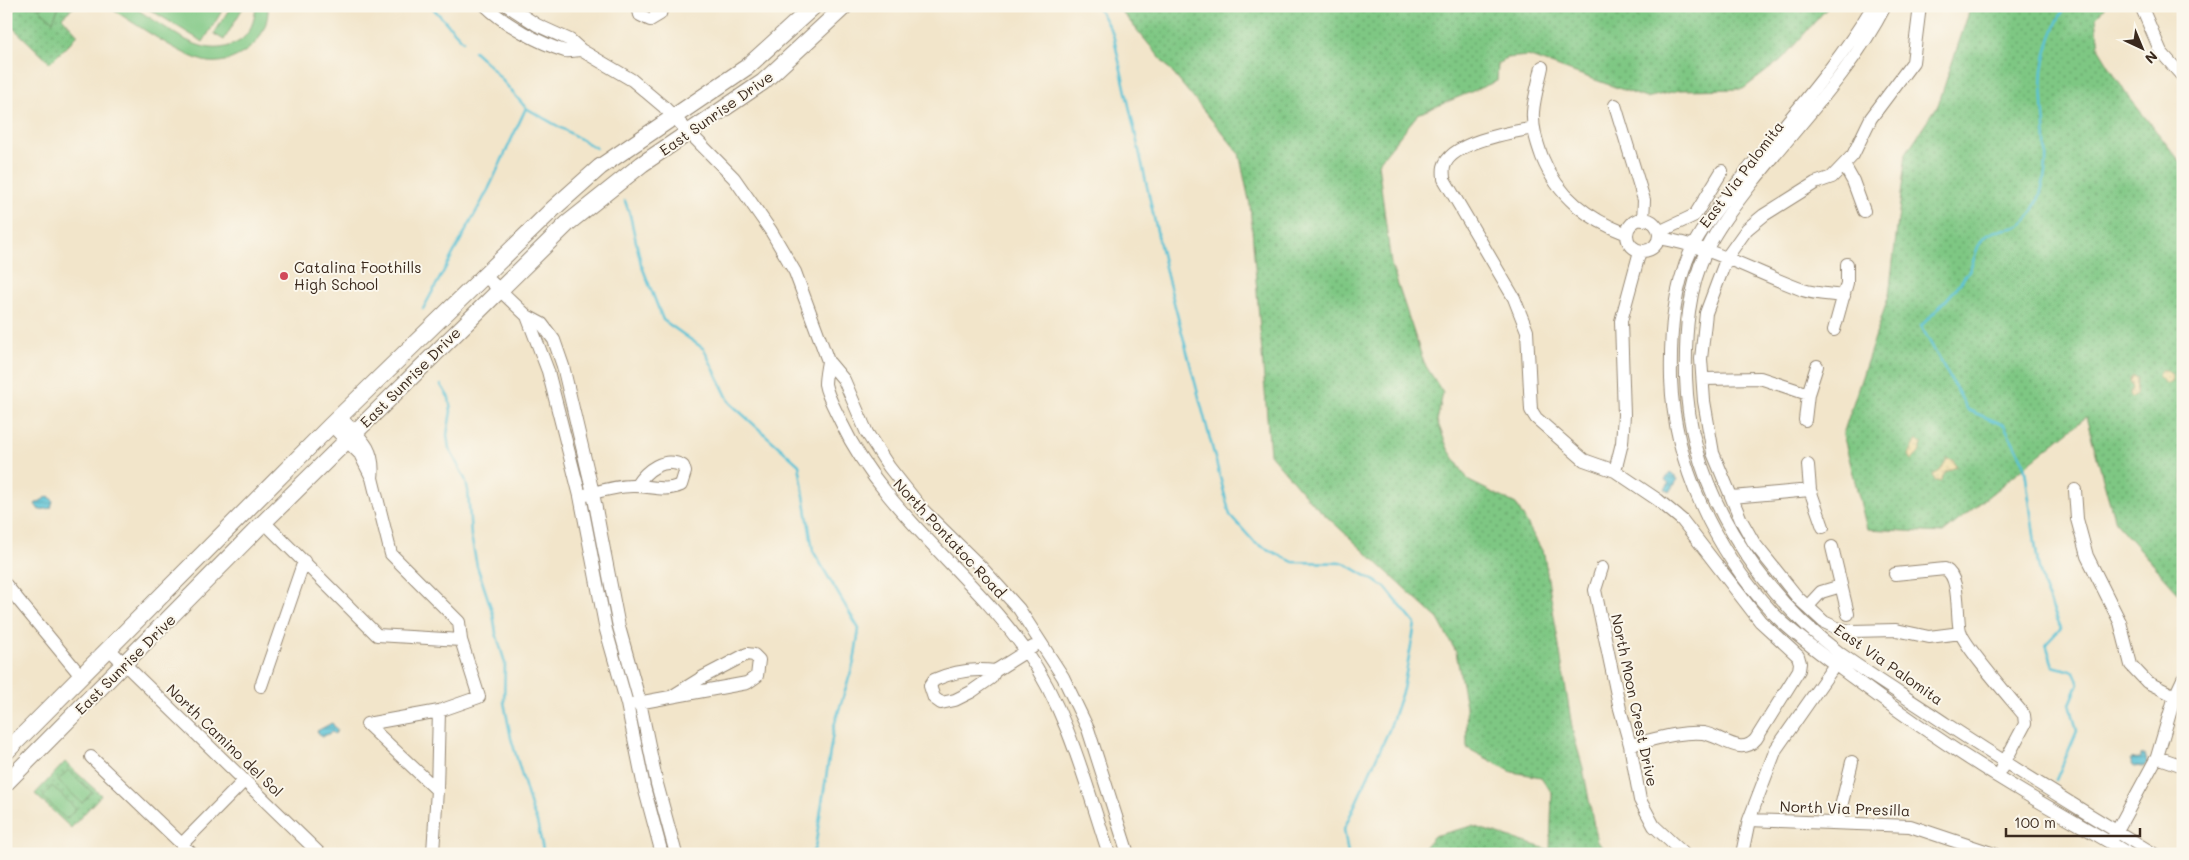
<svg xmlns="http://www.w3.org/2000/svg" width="2189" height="860" viewBox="0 0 2189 860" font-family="Mali,sans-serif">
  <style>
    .green { fill: url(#green-dots); stroke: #5c7850 }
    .sand { fill: url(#sand-dots); stroke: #94825e }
    .pitch { fill: #7ec783; stroke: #5c7850 }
    .water { fill: url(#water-rules); stroke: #4a767a }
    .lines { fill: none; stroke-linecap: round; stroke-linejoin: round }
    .stream { stroke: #5ac2d6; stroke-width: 2.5 }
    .minor-casing { stroke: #968874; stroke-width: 14 }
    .major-casing { stroke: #968874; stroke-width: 18 }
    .minor { stroke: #fff; stroke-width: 12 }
    .major { stroke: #fff; stroke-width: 16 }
    .poi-dot { fill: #d1495b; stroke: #fbf7ec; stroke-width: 2 }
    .labels { text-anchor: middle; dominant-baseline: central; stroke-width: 4; stroke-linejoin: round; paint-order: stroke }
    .street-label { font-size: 15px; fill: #3b2a1e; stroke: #fbf7ec }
    .poi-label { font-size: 15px; fill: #3b2a1e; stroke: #fbf7ec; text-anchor: start }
  </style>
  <defs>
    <pattern id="green-dots" width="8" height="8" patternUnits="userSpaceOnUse" patternTransform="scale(1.25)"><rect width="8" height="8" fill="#7ec783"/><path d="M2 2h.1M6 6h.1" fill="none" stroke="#68a26b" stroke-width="1.8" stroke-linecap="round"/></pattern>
    <pattern id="sand-dots" width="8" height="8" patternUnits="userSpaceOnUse" patternTransform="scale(1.25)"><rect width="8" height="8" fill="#eeda9e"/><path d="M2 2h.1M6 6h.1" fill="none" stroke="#cdbb88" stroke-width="1.8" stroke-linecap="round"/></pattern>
    <pattern id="water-rules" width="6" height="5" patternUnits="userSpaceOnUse" patternTransform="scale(1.25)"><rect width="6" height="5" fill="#5ac2d6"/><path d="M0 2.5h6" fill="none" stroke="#4c9ead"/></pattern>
  </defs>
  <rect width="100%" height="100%" fill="#fbf7ec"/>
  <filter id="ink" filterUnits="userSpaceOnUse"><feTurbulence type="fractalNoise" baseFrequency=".02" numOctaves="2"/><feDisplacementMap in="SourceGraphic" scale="10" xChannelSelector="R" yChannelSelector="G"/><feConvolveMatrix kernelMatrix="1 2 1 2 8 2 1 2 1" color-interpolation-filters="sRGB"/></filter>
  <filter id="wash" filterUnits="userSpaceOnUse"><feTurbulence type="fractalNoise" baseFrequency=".0096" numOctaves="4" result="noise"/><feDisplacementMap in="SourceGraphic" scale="20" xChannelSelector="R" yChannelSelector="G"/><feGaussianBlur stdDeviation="1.12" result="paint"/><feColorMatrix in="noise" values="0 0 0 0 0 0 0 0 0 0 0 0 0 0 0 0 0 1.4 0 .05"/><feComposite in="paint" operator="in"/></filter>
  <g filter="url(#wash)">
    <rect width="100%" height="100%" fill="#f2e5ca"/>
    <!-- green -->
    <path class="green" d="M18,6h57l-13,11 16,18 -28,28 -44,-42z
      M1117,6h712l-48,54 -38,29 -63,1 -34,8 -118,-42 -22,2 -8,6 -1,17 -79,33 -40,49 13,101 33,99 19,30 -6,28 11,28 21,32 47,23 28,50 29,179 10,35 14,74 13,12h-192l16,-18 38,-10 78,24 2,-57 -11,-16 -29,-5 -45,-24 -1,-42 -10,-54 -18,-33 -127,-117 -41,-48 -20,-249 -11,-52z
      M1971,6h135l-10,11 3,32 26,43 58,73v429l-6,-3 -62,-69 -29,-105 -143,116 -76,-4 -24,-95 46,-139 17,-142 32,-48z
      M65,762l36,33 -30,33 -36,-34z"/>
    <!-- sand -->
    <path class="sand" d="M2161,370h5l6,5 -1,7 -4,2 -9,-8z
      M2132,376l5,2 -1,17 -5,3 -2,-5 4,-5 -3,-8z
      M1917,440l5,4 -3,9 -7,7 -3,-5z
      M1947,459l6,1 3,7 -10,4 -6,10h-5l-2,-6 7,-4z"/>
    <!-- pitch -->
    <path class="pitch" d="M44,6h15l-6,15 -14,-12z
      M107,6c8,0 17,-1 24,0 5,1 11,7 16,10 28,16 58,45 91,26 12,-7 17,-22 18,-36h12c1,15 -6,32 -17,41 -12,10 -27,17 -43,15 -23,-3 -78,-42 -101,-56z
      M144,6h81l-22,36z
      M231,6h13l-20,34 -10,-6z
      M68,770l24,22 -10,11 -24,-22z
      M52,786l24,23 -10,10 -23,-22z"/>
    <!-- water -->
    <path class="water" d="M1670,473l8,6 -8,13 -5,-3 4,-6 -4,-3z
      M49,496l4,5 -2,7 -12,2 -4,-6z
      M332,723l5,7 -2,4 -3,-2 -10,5 -5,-6z
      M2145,754l2,8 -3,5 -11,-1 -3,-7 11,-1v-3z"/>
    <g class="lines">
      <!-- stream -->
      <path class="stream" d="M431,6l32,35
        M1097,6l16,28 54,242 63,239 25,28 38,19 51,1 41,24 30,37 -12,65 -14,41 -45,99 4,25
        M474,51l16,15 36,42 70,40
        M625,201l5,14 11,49 22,56 41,29 26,54 69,62 14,86 46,78 -5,33 -20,64 -19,122 -4,6
        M423,309l65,-119 38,-82
        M441,385l8,13 2,13 -4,24 2,13 16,31 3,11 3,46 6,30 16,48 3,19 9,30 -1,39 7,36 21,72 5,12 7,32
        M2056,780l21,-49 -7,-27 9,-21 -5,-11 -21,-6 -7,-22 15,-16 -17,-40 -6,-24 -14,-101 -20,-38 -36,-15 -47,-84c17,-17 34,-34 47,-54 8,-12 7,-28 19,-37 9,-6 15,-5 25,-7 17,-2 26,-26 30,-40 11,-39 -3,-80 1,-118 3,-22 11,-44 22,-64"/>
    </g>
  </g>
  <g filter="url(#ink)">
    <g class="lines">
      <defs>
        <path id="minor" d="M486,6c18,18 55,38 79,45 5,1 11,-1 16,-1l-11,-10 -33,-15 -29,-19
          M638,6l2,9 10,5 10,-6 2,-8
          M1873,6c-37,62 -86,115 -131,171 -17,22 -36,44 -49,69 -20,42 -23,88 -22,133 3,86 44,172 102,234 21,22 55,46 79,64 56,42 115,82 174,117 34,20 69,39 103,60
          M1885,6c-33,65 -88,120 -133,177 -16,21 -33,42 -45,66 -19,39 -22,85 -21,128 3,110 69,213 156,278 34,24 70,46 104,69 69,45 138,88 208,130
          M1920,6l-7,56 -42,56 -18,37 -21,22 -17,6 -51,32 -17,14 -20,28 -21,56 -5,46 3,42 9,52 28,67 13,23 44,55 26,24 13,6 15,3 44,-1 33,7 32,-4
          M2141,6l20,46 22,25
          M581,50l51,30 32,27 70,71 37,53 24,41 33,89 16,19 23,53 22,34 34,43 59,58 37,41 44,68 25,52 40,125
          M1542,67c-3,15 -8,30 -9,45 -1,16 4,31 9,45 16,40 46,62 85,77
          M1615,105l29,95 -1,20
          M1534,128c-22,4 -84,14 -90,39 -1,4 0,9 0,12l70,119 13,33 4,79 5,8 48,42 31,11 43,29 24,20 78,101 38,35 2,7 -1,7 -43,69c-15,18 -34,-3 -53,-6 -24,-2 -50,7 -73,12
          M1844,165l9,16 11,30
          M1627 235a16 16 0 1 1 32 0a16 16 0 1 1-32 0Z
          M1659,232l36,-17 27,-44
          M1659,238c51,8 95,34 144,52 12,4 28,4 41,6
          M484,275l43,41 15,8 12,16 9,26 30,127 26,134 21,75 17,82 19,70
          M527,316l21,55 32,125 26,134 21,74 17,83 18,67
          M1834,330l13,-47v-19
          M828,361c-1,7 -3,16 -3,23 2,12 11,27 16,38 43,91 128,148 185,229 42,61 60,134 83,203
          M1703,379l57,-1 48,16
          M1805,420l3,-26 9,-28
          M331,425l29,29 12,24c4,-31 -13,-41 -33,-62
          M1808,465l2,25 13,37
          M1615,471l7,-28 2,-28 -3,-94 19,-70
          M372,478l19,76 68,68 2,18 18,57 -40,14 -72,13 70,66 -4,62
          M2075,490l2,29 10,37 33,66 11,43 16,17 28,14
          M585,495c15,-4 35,-10 50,-9 16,0 30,6 46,-1l4,-13 -2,-6c-19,-10 -37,4 -47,20
          M1732,497l78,-7
          M264,522l113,113 84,5
          M1832,547l16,67
          M1602,568l-7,22 25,119 10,36 10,55 14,26 30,28
          M1895,574l50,-5c16,8 11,46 15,62 4,15 52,69 64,84l1,9 -24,45
          M6,585l75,91
          M1808,606l13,-14 20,-6
          M109,649l211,205
          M995,671c-22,-3 -41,0 -61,9l-4,6 4,12 7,5 14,-3 16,-8 20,-14 4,-7 38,-24
          M261,686l43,-125
          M632,704l115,-21 10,-7 2,-16 -5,-5 -7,-1 -44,23 -32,20
          M91,757l101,97
          M2157,757l26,9
          M437,790l2,-79
          M1749,820l161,6 84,28
          M1837,823l15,-61
          M2113,838l44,-81 18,-61 8,-17
          M182,844l61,-62
          M1742,854l7,-34 27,-71 63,-90"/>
        <path id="major" d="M6,752l325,-327 223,-217 46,-41 147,-100 67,-61
          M6,783l258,-261 304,-299 74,-59 121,-82 82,-76"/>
      </defs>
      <!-- minor casing -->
      <use href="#minor" class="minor-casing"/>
      <!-- major casing -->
      <use href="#major" class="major-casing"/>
      <!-- minor -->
      <use href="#minor" class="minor"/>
      <!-- major -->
      <use href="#major" class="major"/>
    </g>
  </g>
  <!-- markers -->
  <circle class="poi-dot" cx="284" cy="276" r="5"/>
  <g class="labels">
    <!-- street labels -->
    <g class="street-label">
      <text transform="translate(716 113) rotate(-35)">East Sunrise Drive</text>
      <text transform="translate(1741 174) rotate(-53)">East Via Palomita</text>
      <text transform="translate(410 377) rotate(-45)">East Sunrise Drive</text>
      <text transform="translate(950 538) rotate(47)">North Pontatoc Road</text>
      <text transform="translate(125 664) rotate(-45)">East Sunrise Drive</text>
      <text transform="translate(1889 664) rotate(35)">East Via Palomita</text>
      <text transform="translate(1635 700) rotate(78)">North Moon Crest Drive</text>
      <text transform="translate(225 740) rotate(44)">North Camino del Sol</text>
      <text transform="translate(1845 808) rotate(2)">North Via Presilla</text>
    </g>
    <!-- poi labels -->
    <g class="poi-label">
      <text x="294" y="267">Catalina Foothills<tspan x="294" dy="17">High School</tspan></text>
    </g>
  </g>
  <!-- margin -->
  <rect width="2189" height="860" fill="none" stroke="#fbf7ec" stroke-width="25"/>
  <!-- north arrow -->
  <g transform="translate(2142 48) rotate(136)" stroke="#fbf7ec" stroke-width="4" paint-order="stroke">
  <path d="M0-4L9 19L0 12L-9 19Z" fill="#3b2a1e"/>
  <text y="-8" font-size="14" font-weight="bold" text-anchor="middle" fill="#3b2a1e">N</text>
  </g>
  <!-- scale -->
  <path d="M2006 828v8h134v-8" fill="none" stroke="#3b2a1e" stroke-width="2.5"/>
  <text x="2014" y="828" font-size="15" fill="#3b2a1e" stroke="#fbf7ec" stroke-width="4" paint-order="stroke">100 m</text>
</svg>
